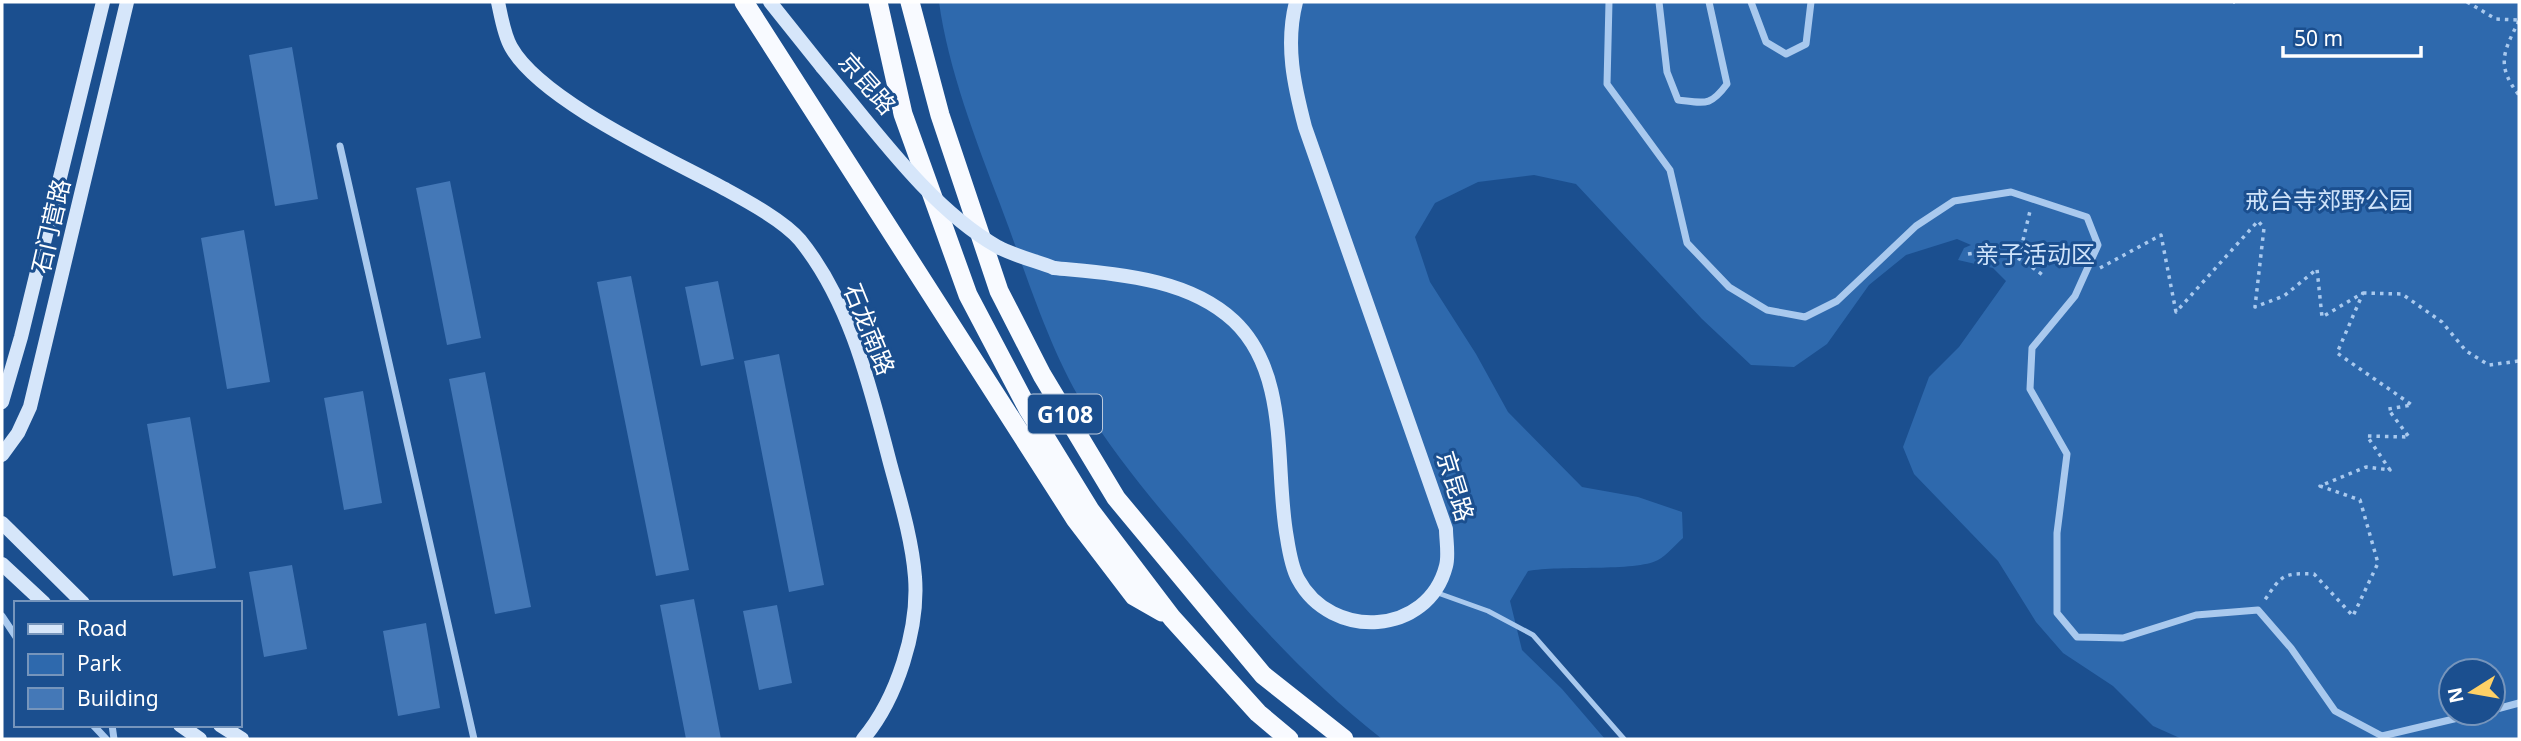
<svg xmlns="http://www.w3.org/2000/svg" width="2521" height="741" viewBox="0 0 2521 741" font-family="'Noto Sans','Noto Sans SC',sans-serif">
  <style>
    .green { fill: #2e69ad; fill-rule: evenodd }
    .building { fill: #4478b7 }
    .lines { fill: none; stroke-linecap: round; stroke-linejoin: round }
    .path { stroke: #a9c9ee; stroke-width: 3.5; stroke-dasharray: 3.5 5; stroke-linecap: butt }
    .service { stroke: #a9c9ee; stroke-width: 5 }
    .minor { stroke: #a9c9ee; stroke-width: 7 }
    .secondary { stroke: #d6e6fa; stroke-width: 14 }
    .trunk { stroke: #f8faff; stroke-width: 19 }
    .secondary-bridge { stroke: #d6e6fa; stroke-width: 14 }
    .labels { text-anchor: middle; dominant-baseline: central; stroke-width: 6; stroke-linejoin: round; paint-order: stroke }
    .shield { fill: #1b4f8f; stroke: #bbcadd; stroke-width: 2 }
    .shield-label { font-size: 23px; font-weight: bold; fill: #fff }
    .street-label { font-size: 24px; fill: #fff; stroke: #1b4f8f }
    .park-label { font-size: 24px; fill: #cfe3fa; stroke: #1b4f8f }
  </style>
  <rect width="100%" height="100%" fill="#1b4f8f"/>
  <!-- green -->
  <path class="green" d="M939,2h1580v737h-337l-29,-13 -40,-40 -50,-33 -27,-31 -38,-61 -84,-87 -11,-27 26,-70 30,-30 47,-66 -13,-13 -35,-8 6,-12 7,-3 -14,-6 -51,16 -37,30 -42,59 -33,23 -43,-2 -49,-46 -126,-135 -42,-9 -56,7 -43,21 -20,34 15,45 46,72 32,58 74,75 56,10 44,15 1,26c-8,7 -16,17 -25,22 -22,12 -99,5 -130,11l-18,30 12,49 40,39 43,50h-223c-72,-57 -135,-126 -193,-196 -38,-44 -75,-89 -106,-139 -35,-57 -59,-137 -83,-200 -24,-63 -52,-136 -61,-202zM2451,671h42v42h-42z"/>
  <!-- building -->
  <path class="building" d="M292,47l26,152 -43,7 -26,-151z
    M450,181l31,157 -34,7 -31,-157z
    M244,230l26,152 -43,7 -26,-151z
    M631,276l58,294 -33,6 -59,-294z
    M718,281l16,78 -33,7 -16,-79z
    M779,354l45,231 -35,7 -45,-231z
    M485,372l46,235 -36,7 -46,-235z
    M363,391l19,112 -38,7 -20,-112z
    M190,417l26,151 -43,8 -26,-152z
    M292,565l15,84 -43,8 -15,-85z
    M694,599l27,140h-35l-26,-134z
    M777,605l15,78 -33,7 -16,-79z
    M426,623l14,85 -42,8 -15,-85z"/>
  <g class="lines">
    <!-- path -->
    <path class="path" d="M2233,2h2
      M2467,2l29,17 23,1
      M2519,21c-16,31 -23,45 0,74
      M1968,254c37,-6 47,0 76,22
      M2019,257l11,-46
      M2100,268l61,-33 15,77 82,-91 6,7 -9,79 29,-11 33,-27 5,48 41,-24 -26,60 75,52 -24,4 21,28 -42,-1 23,34 -24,-3 -46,19 40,14 18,63 -25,53 -39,-42c-32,-1 -32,1 -50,27
      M2363,293l39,1 40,28 24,29 23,14 30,-4"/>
    <!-- service -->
    <path class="service" d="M1435,592l53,19 45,24 91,104"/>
    <!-- minor -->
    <path class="minor" d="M1609,2l-2,82 63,86 17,73 42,44 38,23 38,7 32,-16 79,-75 38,-25 57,-9 76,25 11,28 -23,51 -43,52 -2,41 37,65 -10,79v80l20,24 46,1 73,-23 62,-5 33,38 44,63 47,25 97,-23
      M1659,2l8,70 11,28c27,3 32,7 49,-16l-18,-82
      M1751,2l15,40 20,12 20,-10 5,-42
      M340,146l134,593
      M2,616l14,21
      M2493,710l26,-7
      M93,725l13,14
      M112,725l2,14"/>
    <!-- secondary -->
    <path class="secondary" d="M498,2c3,14 6,33 13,45 30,54 159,112 214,142 22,12 59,32 75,51 51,63 70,147 90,223 10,37 22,76 25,114 4,52 -18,122 -52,162
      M770,2l52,65
      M1054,268c60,6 133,9 180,53 57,54 40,148 53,217 2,13 5,30 11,41 33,62 130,57 148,-13 3,-11 0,-26 0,-37l-141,-402c-11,-42 -20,-82 -9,-125
      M2,402l19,-65 82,-335
      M2,455l16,-22 12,-26 97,-405
      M2,523l81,80
      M2,564l42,39
      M180,725l20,14
      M220,725l22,14"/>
    <!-- trunk -->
    <path class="trunk" d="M744,2l332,518 58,76 28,16
      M878,2l25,112 65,181 60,114 62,101 82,108 86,95 31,26
      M910,2l30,113 59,176 43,84 74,123 147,177 81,64"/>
    <!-- secondary-bridge -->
    <path class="secondary-bridge" d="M822,67c51,60 107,141 176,180 17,9 38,14 56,21"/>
  </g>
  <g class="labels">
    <!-- shield labels -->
    <rect class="shield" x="1028" y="394.5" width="74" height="39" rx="5"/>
    <g class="shield-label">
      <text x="1065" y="414">G108</text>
    </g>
    <!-- street labels -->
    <g class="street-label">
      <text transform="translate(868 83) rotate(49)">京昆路</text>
      <text transform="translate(50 226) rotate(-77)">石门营路</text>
      <text transform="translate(870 329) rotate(68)">石龙南路</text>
      <text transform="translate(1456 486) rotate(73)">京昆路</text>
    </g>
    <!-- park labels -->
    <g class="park-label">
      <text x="2329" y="199">戒台寺郊野公园</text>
      <text x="2035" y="253">亲子活动区</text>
    </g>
  </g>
  <!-- border -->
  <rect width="2521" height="741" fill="none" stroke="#ffffff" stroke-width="7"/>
  <!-- legend -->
  <rect x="14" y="601" width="228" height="126" fill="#1b4f8f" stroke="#7695bc" stroke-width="2"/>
  <rect x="28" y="624" width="35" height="10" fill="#d6e6fa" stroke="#7695bc" stroke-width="2"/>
  <text x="77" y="636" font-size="21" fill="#ffffff">Road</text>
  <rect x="28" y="654" width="35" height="21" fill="#2e69ad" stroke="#7695bc" stroke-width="2"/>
  <text x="77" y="671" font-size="21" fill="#ffffff">Park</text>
  <rect x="28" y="688" width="35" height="21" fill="#4478b7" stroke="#7695bc" stroke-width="2"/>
  <text x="77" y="706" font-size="21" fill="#ffffff">Building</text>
  <!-- north arrow -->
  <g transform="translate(2472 692) rotate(259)"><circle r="33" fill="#1b4f8f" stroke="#7695bc" stroke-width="2"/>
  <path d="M0-5L12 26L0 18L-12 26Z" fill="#ffd166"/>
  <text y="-10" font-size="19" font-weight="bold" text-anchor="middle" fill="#ffffff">N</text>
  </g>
  <!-- scale -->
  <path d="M2283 46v10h138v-10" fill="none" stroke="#ffffff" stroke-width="3.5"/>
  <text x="2294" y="46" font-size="21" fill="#ffffff" stroke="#1b4f8f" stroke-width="5" paint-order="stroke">50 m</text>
</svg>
